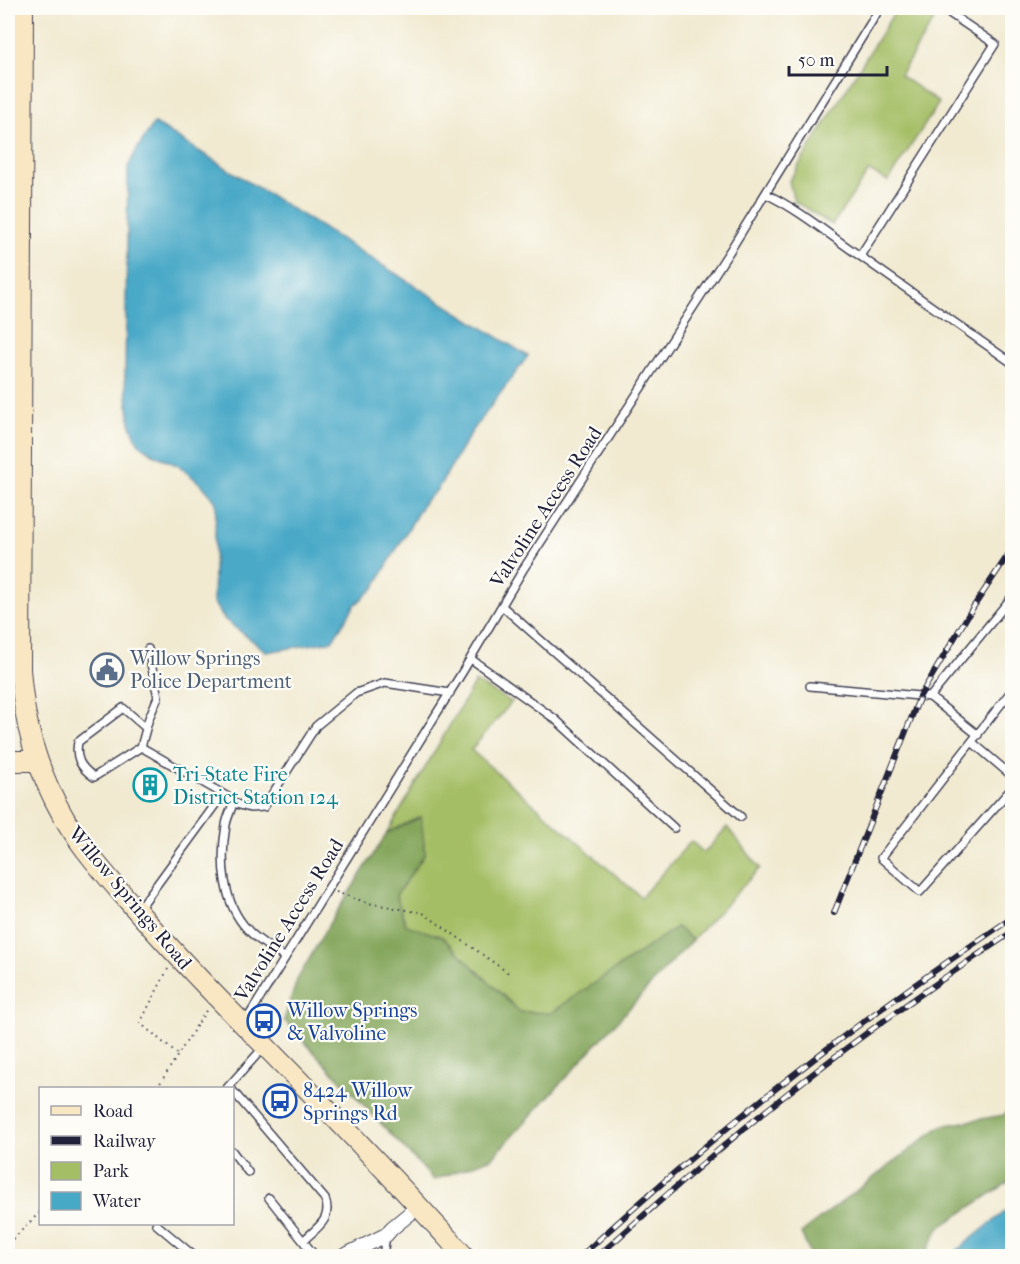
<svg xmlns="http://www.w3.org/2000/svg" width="1020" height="1264" viewBox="0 0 1020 1264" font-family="'IM FELL French Canon',serif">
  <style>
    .green { fill: #a4be65; stroke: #637050; stroke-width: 1.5 }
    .forest { fill: #83a55a; stroke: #52644a; stroke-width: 1.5 }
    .water { fill: #48a9c7; stroke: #356681; stroke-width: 1.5 }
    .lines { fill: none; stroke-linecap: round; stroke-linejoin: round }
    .lane-casing { stroke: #414052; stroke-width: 10 }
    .street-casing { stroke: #414052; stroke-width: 16 }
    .secondary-casing { stroke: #414052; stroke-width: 22 }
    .path { stroke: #414052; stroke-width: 2; stroke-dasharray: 1.5 4.5; stroke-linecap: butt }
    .lane { stroke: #fff; stroke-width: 7 }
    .street { stroke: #fff; stroke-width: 14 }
    .secondary { stroke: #f9e7c3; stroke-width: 20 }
    .rail-casing { stroke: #22223b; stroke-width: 6 }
    .rail { stroke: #fdfcf7; stroke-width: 4; stroke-dasharray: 11; stroke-linecap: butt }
    .labels { text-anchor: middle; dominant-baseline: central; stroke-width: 4.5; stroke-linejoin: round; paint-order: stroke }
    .street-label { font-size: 20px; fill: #22223b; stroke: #fdfcf7 }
    .service-label { font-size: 20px; fill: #4e5e75; stroke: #fdfcf7; text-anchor: start }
    .culture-label { font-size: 20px; fill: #0d838f; stroke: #fdfcf7; text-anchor: start }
    .transit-label { font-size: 20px; fill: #164399; stroke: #fdfcf7; text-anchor: start }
  </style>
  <rect width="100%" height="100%" fill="#fdfcf7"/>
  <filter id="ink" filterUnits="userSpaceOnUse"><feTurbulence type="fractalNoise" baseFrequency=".0167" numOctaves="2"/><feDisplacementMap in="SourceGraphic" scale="12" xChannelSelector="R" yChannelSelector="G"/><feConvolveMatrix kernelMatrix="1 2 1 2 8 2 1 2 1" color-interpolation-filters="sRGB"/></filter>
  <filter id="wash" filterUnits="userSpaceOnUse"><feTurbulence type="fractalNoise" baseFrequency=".008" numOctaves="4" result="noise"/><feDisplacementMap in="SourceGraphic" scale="24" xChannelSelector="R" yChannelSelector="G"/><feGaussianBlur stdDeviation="1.35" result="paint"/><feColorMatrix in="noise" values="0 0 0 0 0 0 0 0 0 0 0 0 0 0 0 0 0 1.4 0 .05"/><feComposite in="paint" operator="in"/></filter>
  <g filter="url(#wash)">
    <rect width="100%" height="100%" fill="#f1ead1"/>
    <!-- green -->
    <path class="green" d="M897,8h34l8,4 -39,63 39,28 -51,78 -19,-10 -37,54 -38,-24 -5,-20z
      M475,682l37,20 -41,48 170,147 50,-56 13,12 23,-26 33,41 -68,72 -15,-13 -126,86 -31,-1 -78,-75 -36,-11 -10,-31 29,-41 -5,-37 -33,16z"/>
    <!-- forest -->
    <path class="forest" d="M421,817l4,37 -29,41 10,30 36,12 78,75 31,1 126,-86 15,13 -200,218 -58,22 -150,-160 13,-40 32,-56 58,-91z
      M1012,1106v74l-72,47 -16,29h-113l-10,-23 140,-107 63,-11z"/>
    <!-- water -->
    <path class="water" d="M154,123l374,233 -57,77 -34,57 -13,12 -50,86 -19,17 -23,36 -65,11 -43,-33 -11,-17 3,-100 -13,-16 -24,-20 -26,-12 -15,-11 -8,-20 -5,-45 3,-211 9,-18z
      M1012,1206v50h-62z"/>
  </g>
  <g filter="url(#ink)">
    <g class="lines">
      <defs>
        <path id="lane" d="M942,8l53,36 -135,212 152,107
          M766,194c34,16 63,41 94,62
          M502,606l239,211
          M471,659l84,60 119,109
          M810,686l120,11 48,38
          M1012,690l-131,168 39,34 92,-104
          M930,697l82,-100
          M972,742l40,34
          M141,747l-47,30c-14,-10 -19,-19 -16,-35l45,-34 23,20
          M223,794l7,4 3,5c-2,8 -6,15 -7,22 -6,35 -4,78 22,105 10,11 25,19 37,28
          M233,803l17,5 14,-1 52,-81 40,-33 29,-10 65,10
          M139,909l84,-115 -82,-47 8,-29 9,-21 -10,-48
          M244,1024l219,-353 61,-103 207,-319 149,-241
          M227,1088l36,-40
          M232,1090l93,109c8,21 -9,29 -22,42
          M232,1151l16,21
          M269,1198l46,58
          M156,1224l38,32
          M383,1256l3,-21"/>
        <path id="street" d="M344,1256l42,-21 6,-7 27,-22"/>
        <path id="secondary" d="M23,8l-3,661c4,55 16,99 43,147 21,36 49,66 76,97 41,47 84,91 128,135 67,68 133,137 197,208
          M8,761h29"/>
      </defs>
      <!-- lane casing -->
      <use href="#lane" class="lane-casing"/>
      <!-- street casing -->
      <use href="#street" class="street-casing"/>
      <!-- secondary casing -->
      <use href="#secondary" class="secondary-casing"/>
      <!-- path -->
      <path class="path" d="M336,892l32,11 55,10 87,61
        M168,969l-28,54 37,31
        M157,1088l50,-79
        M13,1239l27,-27"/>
      <!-- lane -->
      <use href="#lane" class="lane"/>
      <!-- street -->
      <use href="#street" class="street"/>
      <!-- secondary -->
      <use href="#secondary" class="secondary"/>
      <defs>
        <path id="rail" d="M834,913l86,-217 50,-84 42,-63
          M581,1256c75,-69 153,-136 234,-198 64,-49 130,-95 197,-140
          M598,1256c57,-51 115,-103 175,-151 77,-62 158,-119 239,-173"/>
      </defs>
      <!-- rail casing -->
      <use href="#rail" class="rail-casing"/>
      <!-- rail -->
      <use href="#rail" class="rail"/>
    </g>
  </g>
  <!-- icons -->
  <defs>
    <symbol id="civic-ring" viewBox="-11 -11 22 22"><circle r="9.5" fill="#fdfcf7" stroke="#5c6f8a" stroke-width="1.5"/><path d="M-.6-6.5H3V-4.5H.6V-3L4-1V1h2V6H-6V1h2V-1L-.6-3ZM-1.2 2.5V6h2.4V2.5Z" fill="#5c6f8a"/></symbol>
    <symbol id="building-ring" viewBox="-11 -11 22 22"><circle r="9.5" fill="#fdfcf7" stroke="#0f9aa8" stroke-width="1.5"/><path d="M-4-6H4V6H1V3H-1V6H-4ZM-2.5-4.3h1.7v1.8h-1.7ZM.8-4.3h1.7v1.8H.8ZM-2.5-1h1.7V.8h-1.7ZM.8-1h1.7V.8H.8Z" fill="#0f9aa8"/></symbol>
    <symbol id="bus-ring" viewBox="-11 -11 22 22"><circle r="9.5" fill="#fdfcf7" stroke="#1a4fb4" stroke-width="1.5"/><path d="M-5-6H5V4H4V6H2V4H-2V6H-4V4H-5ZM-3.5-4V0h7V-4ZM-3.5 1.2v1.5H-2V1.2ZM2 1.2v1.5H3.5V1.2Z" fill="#1a4fb4"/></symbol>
  </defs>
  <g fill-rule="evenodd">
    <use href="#civic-ring" x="88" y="651" width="38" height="38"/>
    <use href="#building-ring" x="131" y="766" width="38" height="38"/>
    <use href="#bus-ring" x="245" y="1002" width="38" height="38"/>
    <use href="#bus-ring" x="261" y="1082" width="38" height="38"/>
  </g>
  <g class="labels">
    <!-- street labels -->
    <g class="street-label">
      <text transform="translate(546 507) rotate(-57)">Valvoline Access Road</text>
      <text transform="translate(130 898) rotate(50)">Willow Springs Road</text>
      <text transform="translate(289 920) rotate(-58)">Valvoline Access Road</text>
    </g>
    <!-- service labels -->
    <g class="service-label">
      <text x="130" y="658">Willow Springs<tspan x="130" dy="23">Police Department</tspan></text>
    </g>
    <!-- culture labels -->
    <g class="culture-label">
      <text x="173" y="774">Tri-State Fire<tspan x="173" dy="23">District Station 124</tspan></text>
    </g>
    <!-- transit labels -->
    <g class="transit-label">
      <text x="287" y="1010">Willow Springs<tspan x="287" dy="23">&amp; Valvoline</tspan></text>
      <text x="303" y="1090">8424 Willow<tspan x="303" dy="23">Springs Rd</tspan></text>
    </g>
  </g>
  <!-- margin -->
  <rect width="1020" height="1264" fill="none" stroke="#fdfcf7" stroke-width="30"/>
  <!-- legend -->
  <rect x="39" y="1087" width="195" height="138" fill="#fdfcf7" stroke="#a5a5ac" stroke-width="1.5"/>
  <rect x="51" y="1106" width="30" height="9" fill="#f9e7c3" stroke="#a5a5ac" stroke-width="1.5"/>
  <text x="93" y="1117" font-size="18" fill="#22223b">Road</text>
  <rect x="51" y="1136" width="30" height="9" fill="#22223b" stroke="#a5a5ac" stroke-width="1.5"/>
  <text x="93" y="1147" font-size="18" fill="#22223b">Railway</text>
  <rect x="51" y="1162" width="30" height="18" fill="#a4be65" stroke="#a5a5ac" stroke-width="1.5"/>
  <text x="93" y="1177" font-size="18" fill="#22223b">Park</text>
  <rect x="51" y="1192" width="30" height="18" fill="#48a9c7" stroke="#a5a5ac" stroke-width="1.5"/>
  <text x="93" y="1207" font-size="18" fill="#22223b">Water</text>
  <!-- scale -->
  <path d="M789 66v9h98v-9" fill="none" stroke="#22223b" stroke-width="3"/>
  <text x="798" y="66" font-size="18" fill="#22223b" stroke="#fdfcf7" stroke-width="4.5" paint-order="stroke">50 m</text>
</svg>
